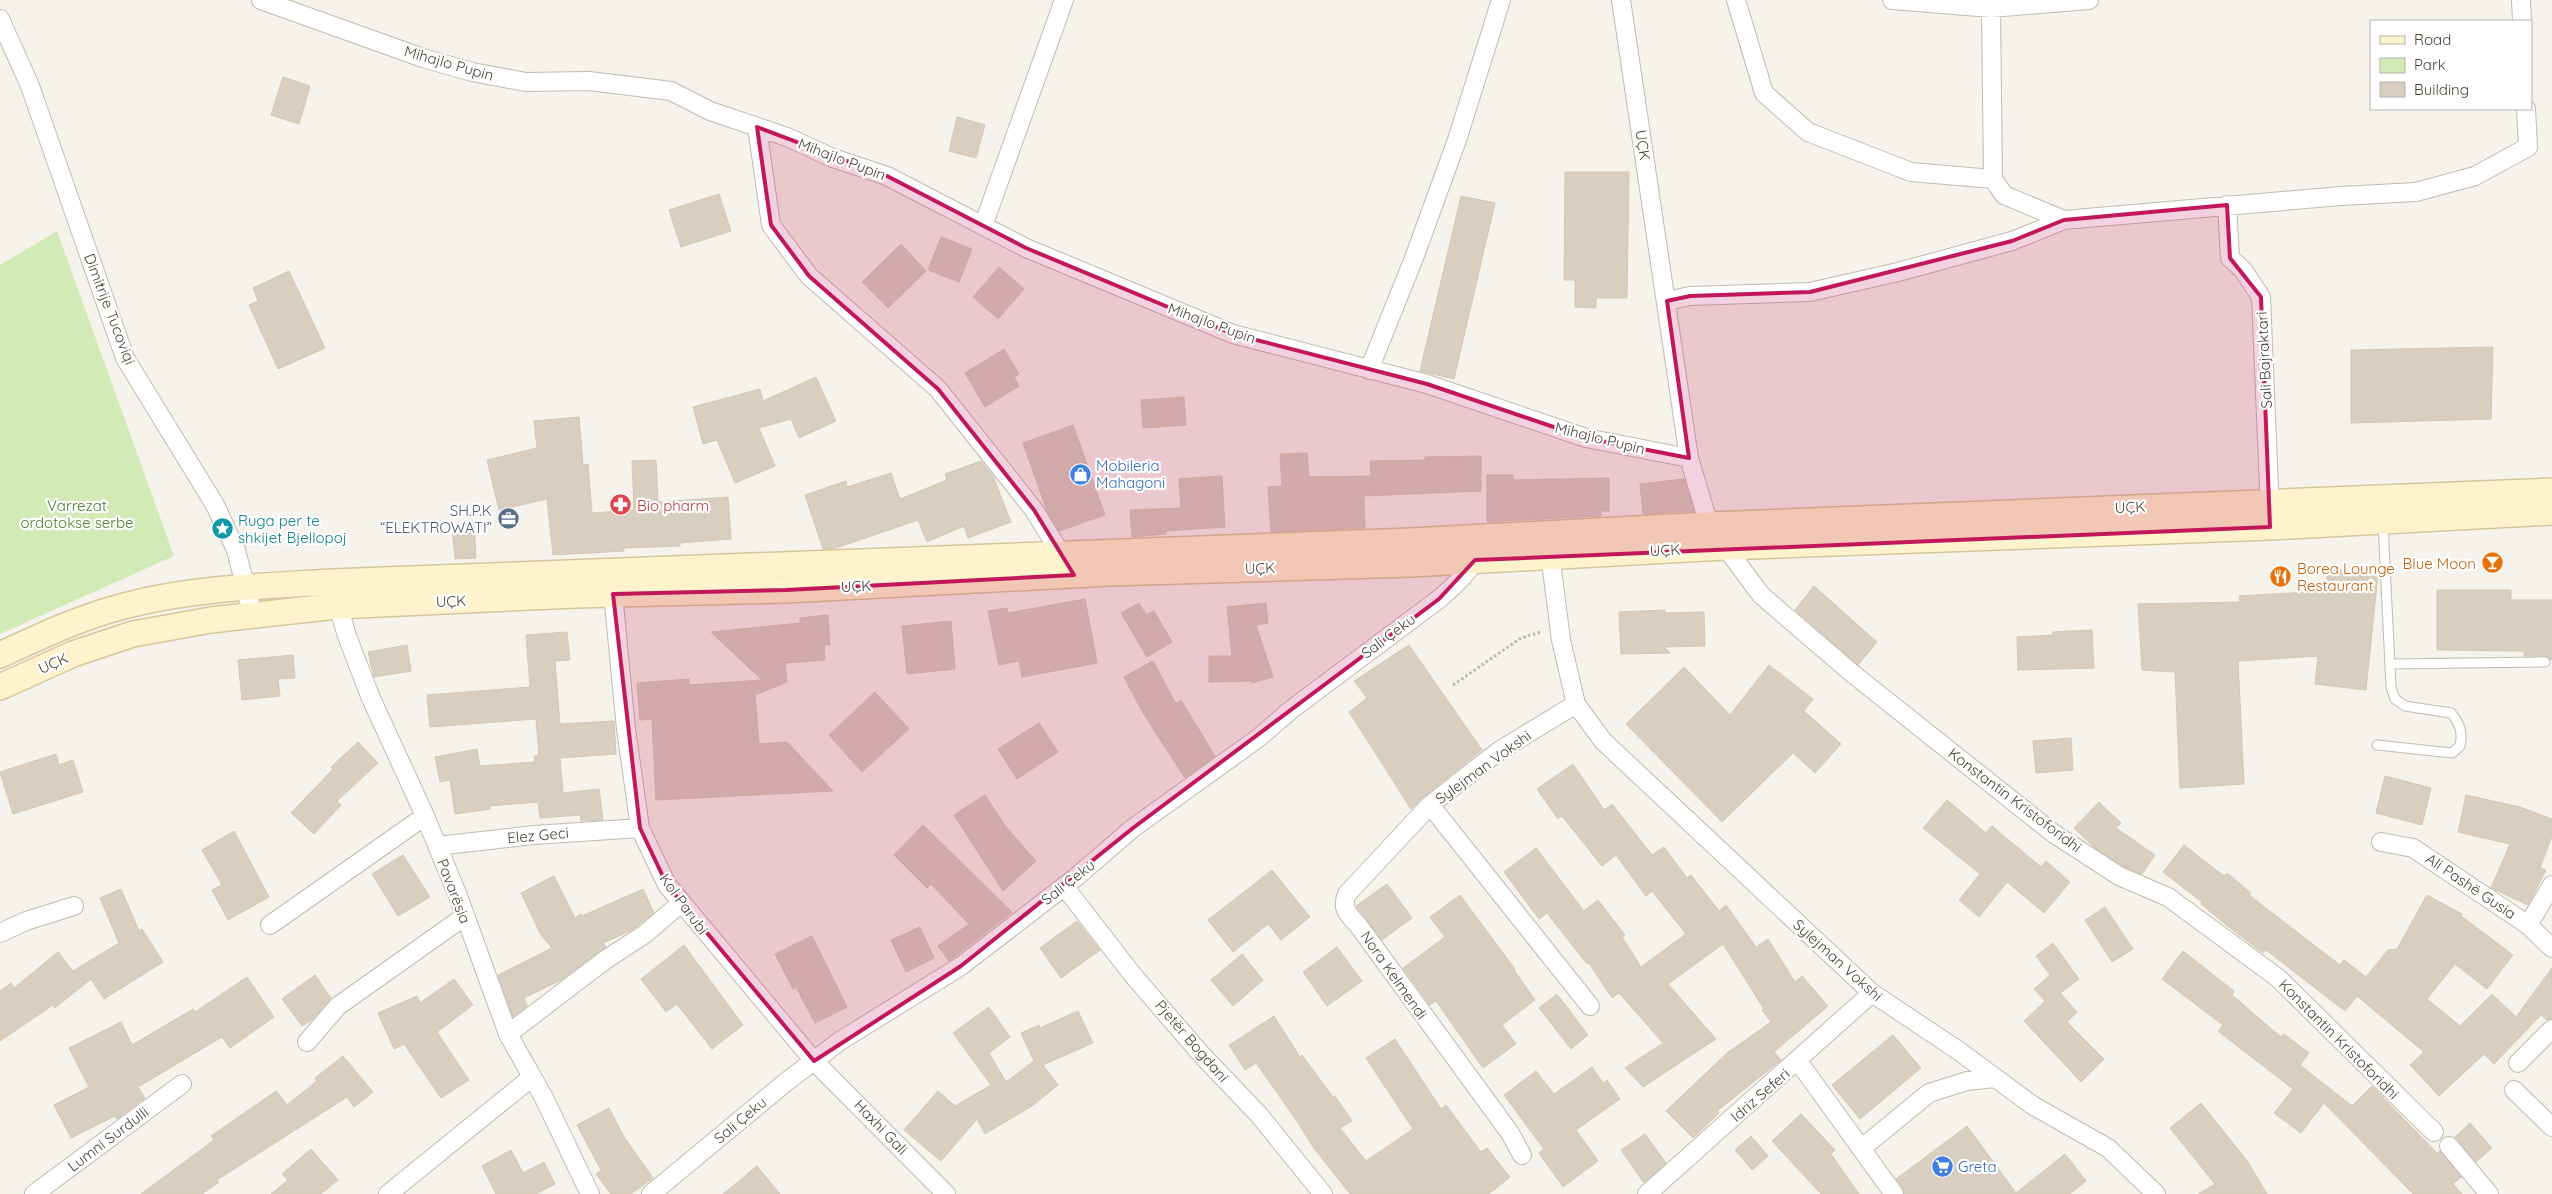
<svg xmlns="http://www.w3.org/2000/svg" width="2552" height="1194" viewBox="0 0 2552 1194" font-family="Quicksand,sans-serif">
  <style>
    .green { fill: #d2eab5 }
    .building { fill: #d8cfc1; stroke: #d3c7b4 }
    .lines { fill: none; stroke-linecap: round; stroke-linejoin: round }
    .service-casing { stroke: #c2bbae; stroke-width: 11 }
    .minor-casing { stroke: #c2bbae; stroke-width: 20 }
    .secondary-casing { stroke: #d6c79b; stroke-width: 28 }
    .path { stroke: #c4b79f; stroke-width: 3; stroke-dasharray: 2.5 2.5; stroke-linecap: butt }
    .service { stroke: #fff; stroke-width: 9 }
    .minor { stroke: #fff; stroke-width: 18 }
    .secondary { stroke: #fff3cd; stroke-width: 25 }
    .marked { fill: #c2185b; fill-opacity: 0.2; stroke: #c2185b; stroke-width: 4; stroke-linejoin: round }
    .labels { text-anchor: middle; dominant-baseline: central; stroke-width: 4.5; stroke-linejoin: round; paint-order: stroke }
    .street-label { font-size: 15px; fill: #4b4439; stroke: #fff }
    .shop-label { font-size: 15px; fill: #366cbe; stroke: #fff; text-anchor: start }
    .park-label { font-size: 15px; fill: #4a7f2a; stroke: #fff }
    .health-label { font-size: 15px; fill: #be3a42; stroke: #fff; text-anchor: start }
    .service-label { font-size: 15px; fill: #4e5e75; stroke: #fff; text-anchor: end }
    .culture-label { font-size: 15px; fill: #0d838f; stroke: #fff; text-anchor: start }
    .food-label { font-size: 15px; fill: #c56008; stroke: #fff; text-anchor: end }
  </style>
  <rect width="100%" height="100%" fill="#f6f3ec"/>
  <!-- green -->
  <path class="green" d="M57,231l117,325 -174,78v-369z"/>
  <!-- building -->
  <path class="building" d="M283,77l27,9 -11,38 -28,-9z
    M957,117l28,8 -9,33 -27,-7z
    M1565,172h64l-2,126h-31v10l-21,-1v-27h-11z
    M719,194l12,37 -50,16 -12,-37z
    M1461,196l34,7 -41,176 -34,-8z
    M941,237l31,12 -13,33 -31,-12z
    M901,244l25,27 -38,37 -26,-26z
    M999,267l25,22 -26,30 -25,-22z
    M289,271l36,77 -47,21 -29,-64 9,-4 -5,-13z
    M2493,347l-2,72 -140,4v-73z
    M1004,349l15,25 -5,3 5,9 -34,21 -20,-34z
    M816,377l20,44 -37,17 -8,-19 -32,9 16,38 -40,17 -18,-43 -14,4 -10,-37 67,-18 3,12z
    M1184,397l2,28 -43,3 -2,-28z
    M579,417l4,48 5,-1 4,49 42,-3 -2,-49 24,-1 2,42 70,-5 3,42 -51,4v3l-56,2v3l-71,4 -6,-56 -48,11 -12,-50 50,-12 -3,-27z
    M1073,425l32,90 -46,16 -12,-20 -24,-68z
    M1307,453l2,24 62,-1 -1,-15 55,-1v-3l56,-1v35l-117,5 1,32 -94,4 -3,-45 14,-1 -2,-32z
    M981,461l12,15 18,46 -43,16 -4,-12 -37,16 -9,-22 -85,29h-10l-18,-54 41,-14 1,6 44,-14 9,26 47,-19 -2,-6z
    M1487,475h26v5l96,-2v33h-8v5l-114,6z
    M1222,476l3,51 -59,4v3l-34,3 -2,-27 51,-2 -2,-29z
    M1684,479l10,32 -51,3 -3,-30z
    M474,523l2,35 -21,1 -3,-34z
    M2327,569l51,5 -12,116 -51,-6 3,-28 -80,5 6,123 -64,4 -5,-116 -33,-2 -4,-66 102,-2 -1,-6 86,-5z
    M1814,586l63,56 -19,23 -63,-55z
    M2437,590h74v10h41v60l-7,-4h-21v-5l-87,-1z
    M1085,599l12,64 -75,14 -3,-16 -20,4 -11,-54 19,-3 1,5z
    M1139,603l7,12 8,-4 18,31 -25,15 -26,-44z
    M1266,603l2,20 -12,2 17,52 -21,6v-2l-43,1v-26h23l-5,-49z
    M1665,610v3l39,-1 1,34 -41,1 6,6 -49,1 -2,-42z
    M828,615l2,30h-6l1,15 -40,3 2,19 -32,13 4,49 28,-2 46,49 -177,9 -4,-81 -12,1 -3,-37 52,-4v6l73,-5 -51,-48 89,-9v-5z
    M951,621l4,48 -48,5 -5,-48z
    M2092,630l2,38 -76,2 -1,-33 36,-2v-3z
    M567,632l3,28 -15,1 5,63 54,-3 2,33 -56,4 3,35 36,-4 4,31 -22,1 -1,-6 -40,3 -2,-16 -49,4 1,3 -35,5 -5,-34 -10,2 -5,-25 42,-8 3,17 55,-4 -1,-6 5,-1 -3,-36 -106,8 -3,-32 103,-8 -4,-52z
    M407,645l4,26 -37,6 -6,-25z
    M1409,645l73,105 -59,47 -12,12 -62,-97 18,-14 -13,-17z
    M293,655l2,23 -17,1 2,17 -38,4 -4,-40z
    M1153,661l23,43 5,-4 34,56 -30,22 -42,-65 -19,-36z
    M1769,665l44,34 -9,12 37,33 -26,29 -22,-20 -71,69 -96,-98 58,-57 46,48z
    M875,692l34,37 -47,43 -33,-37z
    M1039,723l19,29 -41,27 -19,-30z
    M2071,738l2,32 -37,3 -3,-32z
    M358,742l20,21 -41,38 4,4 -27,29 -23,-21 42,-44 -2,-2z
    M56,754l3,11 14,-5 10,32 -70,22 -13,-42z
    M1573,764l31,46 8,-6 40,51 12,-8 23,31 4,-3 28,36 7,-6 30,42 12,-8 27,43 7,-6 26,30 -54,46 7,8 -64,51 2,2 -26,25 -27,-27 61,-58 44,-31 -9,-12 2,-1 -41,-65 -55,40 48,55 -73,48 -18,-19 38,-25 -44,-50 -7,5 -23,-35 -2,1 -40,-51 -8,6 -35,-47 32,-24 48,63 14,-11 27,35 -3,2 19,30 45,-33 -34,-43 -6,5 -30,-41 -14,11 -40,-50 -4,3 -21,-30z
    M2385,776l46,12 -9,37 -46,-12z
    M985,795l21,32 30,34 -33,30 -49,-76z
    M2466,795l54,12 32,12v17l-12,32 6,2 -18,35 -37,-17 19,-44 -52,-12z
    M1947,800l39,33 6,-7 49,41 5,-6 24,21 -26,31 -37,-31 -28,35 -20,-17 21,-26 -57,-46z
    M2099,802l22,21 -5,5 39,27 -13,19 -18,-7 -29,-19 -21,-20z
    M923,825l89,87 -63,49 -11,-15 31,-22 -38,-40 -4,4 -33,-33z
    M234,831l35,66 -41,23 -16,-30 10,-5 -20,-35z
    M2184,845l40,31 3,-3 24,20 -2,2 91,70 4,-5 22,17 22,-27 9,-1 30,-54 35,19 -1,2 52,39 -26,34 -32,-25 -28,35 33,27 32,-32 24,23 36,-49v51l-5,1 -6,-5 -47,49 -10,-10 -45,42 -29,-31 14,-13 -67,-56 -12,15 -79,-61 -3,3 -38,-29 -24,-20 1,-2 -39,-30z
    M403,855l27,42 -32,19 -26,-42z
    M1272,870l38,47 -29,23 -13,-16 -35,28 -25,-32z
    M554,876l21,42 6,-4 1,2 61,-27 11,24 -22,17 -29,13 3,4 -45,33 -37,18 3,8 -14,11 -15,-42 54,-27 -11,-13 -20,-42z
    M1387,884l25,34 -30,22 -26,-34z
    M121,889l18,42 3,-2 21,33 -59,37 -13,-20 -36,29 -2,-3 -53,36v-50l11,-8 3,5 44,-36 15,19 46,-28 -19,-45z
    M1460,895l55,74 -1,1 21,30 -33,25 14,19 -33,24 -47,-67 -6,4 -27,-37 42,-31 -15,-20z
    M2105,907l28,42 -21,13 -27,-42z
    M1077,921l23,29 -39,28 -21,-30z
    M920,927l14,31 -28,14 -15,-32z
    M812,936l35,71 -32,16 -19,-36 -3,2 -18,-35z
    M2053,943l26,36 -19,14 17,19 -10,10 37,37 -23,23 -57,-61 21,-20 -11,-12 16,-14 -14,-19z
    M684,945l59,80 -31,24 -35,-45 -11,8 -25,-33z
    M1337,947l25,34 -35,25 -24,-34z
    M2183,951l51,40 -2,4 49,42 3,-3 25,19 -9,12 52,41 20,-20 65,67 3,-2 21,26 -8,7 9,10h-49l-89,-91 -23,30 -27,-20 19,-24 -75,-58 5,-6 -61,-46z
    M1242,954l21,26 -30,26 -22,-26z
    M315,975l16,23 -17,20 -12,8 -20,-27z
    M247,977l27,40 -44,31 -8,-11 -84,50 7,11 -28,21 -2,-3 -44,22 -17,-33 35,-18 -20,-39 52,-26 11,23 61,-36 2,3z
    M454,979l19,26 -36,27 32,48 -28,18 -37,-54 -10,5 -16,-36 39,-17 3,7z
    M1557,994l31,41 -17,14 -32,-41z
    M989,1007l21,30 -21,16 17,29 28,-21 -13,-28 18,-8 1,3 38,-17 15,32 -50,22 15,20 -26,21 -47,28 -8,-15 -36,42 -37,-31 34,-39 17,15 36,-21 -38,-52z
    M1274,1016l26,41 2,-2 31,42 2,-1 17,25 -12,7 26,33 47,-32 -47,-71 29,-19 46,70 5,-4 35,47 6,-4 23,29 -21,17h-139l-37,-47 -16,-26 -41,-58 -11,7 -16,-25z
    M1893,1035l28,33 -61,51 -28,-34z
    M343,1056l30,36 -19,15 -7,-10 -130,83 2,2 -17,12h-61l73,-54 -3,-4 65,-45 11,14 30,-24 -2,-3z
    M1592,1067l11,16 4,-3 13,19 -44,31 22,31 -35,26 -24,-34 5,-4 -40,-54 32,-24 18,23z
    M2201,1103l47,59 19,32h-69l17,-10 -45,-56z
    M609,1108l15,29 29,41 -22,16h-20l-15,-20 5,-4 -24,-45z
    M1801,1114l34,36 -4,4 28,40h-38l-49,-53z
    M2470,1123l22,25 -16,14 -21,-25z
    M1967,1126l49,67 49,-39 21,27 -16,13h-166l-8,-15z
    M1645,1134l21,29 -22,20 -23,-33z
    M1751,1136l17,20 -16,14 -17,-20z
    M311,1149l27,31 -17,14h-50l17,-14 -6,-6z
    M511,1150l12,23 21,-11 11,22 -19,10h-40l-14,-28z
    M757,1166l23,28h-57z"/>
  <g class="lines">
    <defs>
      <path id="service" d="M2390,664l155,-2
        M2377,745l75,8 8,-7c3,-14 0,-22 -9,-33l-46,-7 -10,-7 -4,-12 -8,-164"/>
      <path id="minor" d="M261,0l162,58 49,14 54,10 63,-1 82,10 39,20 77,26 46,21 54,18 139,72 207,86 194,50 159,54 103,20
        M1621,0l68,458 20,67 52,70 92,79 200,159 66,43 49,21 110,81 156,154
        M1736,0l28,93 44,39 103,40 82,7
        M1892,0l99,8 98,-8
        M2521,0l1,21
        M1991,8l2,171 11,16 60,25 277,-24 75,-4 59,-16 53,-29 -2,-38
        M0,19l30,67 95,272 90,147 21,45 17,66
        M757,127l14,98 38,51 129,113 96,121 32,52
        M2227,205l3,53 13,12 18,27 9,216
        M983,226l81,-226
        M1667,301l23,-5 120,-4 88,-20 114,-31 52,-21
        M1369,370l45,-112 43,-118 44,-140
        M1549,546l12,94 15,64 27,37 269,252 87,58 73,54 76,43 48,46
        M612,583l14,146 14,99 27,57 147,176 132,133
        M335,595l12,41 23,60 55,120 33,80 50,138 36,64 46,96
        M1576,704l-77,47 -69,54 160,201
        M1430,805l-83,89c-6,15 1,20 11,31l152,208 12,22
        M2381,842l32,6 115,77 24,23
        M437,846l97,-11 106,-7
        M1064,886l68,88 68,79 59,62 64,79
        M270,925l155,-109
        M2528,925l24,-40
        M0,933l26,-12 48,-15
        M508,1034l97,-74 40,-26 36,-31
        M307,1042l31,-36 127,-90
        M1798,1061l96,133
        M2518,1063l34,-34
        M2514,1090l38,37
        M2449,1146l40,48
        M1862,1148l67,-55 38,-12 28,-3
        M34,1194l148,-110
        M388,1194l143,-116
        M651,1194l135,-112 54,-41 121,-75 114,-88 58,-50 124,-89 35,-30 147,-110c10,-9 36,-30 36,-45
        M1647,1194l225,-201"/>
      <path id="secondary" d="M0,655c41,-19 81,-38 124,-49 67,-18 139,-20 208,-24l1078,-41 299,-16 843,-34
        M0,687l73,-33 60,-20 78,-14 126,-14 238,-11 211,-5 324,-17 301,-9 313,-17 546,-20 282,-15"/>
    </defs>
    <!-- service casing -->
    <use href="#service" class="service-casing"/>
    <!-- minor casing -->
    <use href="#minor" class="minor-casing"/>
    <!-- secondary casing -->
    <use href="#secondary" class="secondary-casing"/>
    <!-- path -->
    <path class="path" d="M1453,685l68,-47 20,-6"/>
    <!-- service -->
    <use href="#service" class="service"/>
    <!-- minor -->
    <use href="#minor" class="minor"/>
    <!-- secondary -->
    <use href="#secondary" class="secondary"/>
  </g>
  <!-- marked area -->
  <path class="marked" d="M757,127l130,49 139,72 207,86 194,50 159,54 103,20 -22,-157 23,-5 120,-4 202,-51 52,-21 163,-15 3,53 31,39 9,230 -795,33 -36,39 -306,229 -172,138 -147,95 -147,-176 -27,-57 -27,-234 173,-4 288,-15 -40,-65 -96,-121 -129,-113 -38,-51z"/>
  <!-- icons -->
  <defs>
    <symbol id="shop-disc" viewBox="-11 -11 22 22"><circle r="9.5" fill="#3f7fe0" stroke="#fff"/><path d="M-5-2.5h2.3a2.7 3.5 0 0 1 5.4 0H5L5.5 6h-11ZM-1.5-2.5h3a1.5 2.3 0 0 0-3 0Z" fill="#fff"/></symbol>
    <symbol id="pharmacy-disc" viewBox="-11 -11 22 22"><circle r="9.5" fill="#e0444e" stroke="#fff"/><path d="M-2-6h4v4h4v4h-4v4h-4v-4h-4v-4h4Z" fill="#fff"/></symbol>
    <symbol id="office-disc" viewBox="-11 -11 22 22"><circle r="9.5" fill="#5c6f8a" stroke="#fff"/><path d="M-6-3h4V-5.5h4V-3h4V5H-6ZM-1-4.5V-3h2v-1.5ZM-6 0V1H6V0Z" fill="#fff"/></symbol>
    <symbol id="sight-disc" viewBox="-11 -11 22 22"><circle r="9.5" fill="#0f9aa8" stroke="#fff"/><path d="M0-6L1.8-2.2L6-1.7L2.9 1.2L3.7 5.4L0 3.3L-3.7 5.4L-2.9 1.2L-6-1.7L-1.8-2.2Z" fill="#fff"/></symbol>
    <symbol id="bar-disc" viewBox="-11 -11 22 22"><circle r="9.5" fill="#e8710a" stroke="#fff"/><path d="M-6-5H6L.8 .8V4.5H3.5V6h-7V4.5H-.8V.8Z" fill="#fff"/></symbol>
    <symbol id="restaurant-disc" viewBox="-11 -11 22 22"><circle r="9.5" fill="#e8710a" stroke="#fff"/><path d="M-5-6h1v4h1v-4h1v4h1v-4h1v5L-1.5 .5V6h-2V.5L-5-1ZM5-6V6H3V1.5H1.5Q1.5-4 5-6Z" fill="#fff"/></symbol>
    <symbol id="supermarket-disc" viewBox="-11 -11 22 22"><circle r="9.5" fill="#3f7fe0" stroke="#fff"/><path d="M-6-5.5h2.5l.6 2H6L4.5 2H-2.5L-4.4-4H-6ZM-1.5 3.2a1.3 1.3 0 1 0 .1 0ZM3 3.2a1.3 1.3 0 1 0 .1 0Z" fill="#fff"/></symbol>
  </defs>
  <g fill-rule="evenodd">
    <use href="#shop-disc" x="1068" y="462" width="25" height="25"/>
    <use href="#pharmacy-disc" x="608" y="492" width="25" height="25"/>
    <use href="#office-disc" x="496" y="506" width="25" height="25"/>
    <use href="#sight-disc" x="210" y="516" width="25" height="25"/>
    <use href="#bar-disc" x="2480" y="550" width="25" height="25"/>
    <use href="#restaurant-disc" x="2268" y="564" width="25" height="25"/>
    <use href="#supermarket-disc" x="1930" y="1154" width="25" height="25"/>
  </g>
  <g class="labels">
    <!-- street labels -->
    <g class="street-label">
      <text transform="translate(449 63) rotate(16)">Mihajlo Pupin</text>
      <text transform="translate(1643 145) rotate(81)">UÇK</text>
      <text transform="translate(842 159) rotate(21)">Mihajlo Pupin</text>
      <text transform="translate(110 309) rotate(69)">Dimitrije Tucoviqi</text>
      <text transform="translate(1212 323) rotate(20)">Mihajlo Pupin</text>
      <text transform="translate(2264 360) rotate(-93)">Sali Bajraktari</text>
      <text transform="translate(1600 438) rotate(14)">Mihajlo Pupin</text>
      <text transform="translate(2130 507) rotate(-3)">UÇK</text>
      <text transform="translate(1665 550) rotate(-3)">UÇK</text>
      <text transform="translate(1260 568) rotate(-2)">UÇK</text>
      <text transform="translate(856 586) rotate(-3)">UÇK</text>
      <text transform="translate(451 601) rotate(-2)">UÇK</text>
      <text transform="translate(1388 636) rotate(-37)">Sali Çeku</text>
      <text transform="translate(53 663) rotate(-24)">UÇK</text>
      <text transform="translate(1483 767) rotate(-36)">Sylejman Vokshi</text>
      <text transform="translate(2015 800) rotate(37)">Konstantin Kristoforidhi</text>
      <text transform="translate(538 835) rotate(-5)">Elez Geci</text>
      <text transform="translate(1068 882) rotate(-38)">Sali Çeku</text>
      <text transform="translate(2471 886) rotate(34)">Ali Pashë Gusia</text>
      <text transform="translate(454 891) rotate(69)">Pavarësia</text>
      <text transform="translate(684 904) rotate(54)">Kol Parubi</text>
      <text transform="translate(1838 960) rotate(42)">Sylejman Vokshi</text>
      <text transform="translate(1394 975) rotate(55)">Nora Kelmendi</text>
      <text transform="translate(2339 1039) rotate(45)">Konstantin Kristoforidhi</text>
      <text transform="translate(1192 1041) rotate(49)">Pjetër Bogdani</text>
      <text transform="translate(1760 1095) rotate(-41)">Idriz Seferi</text>
      <text transform="translate(740 1120) rotate(-40)">Sali Çeku</text>
      <text transform="translate(881 1127) rotate(46)">Haxhi Gali</text>
      <text transform="translate(108 1139) rotate(-37)">Lumni Surdulli</text>
    </g>
    <!-- shop labels -->
    <g class="shop-label">
      <text x="1096" y="465">Mobileria<tspan x="1096" dy="17">Mahagoni</tspan></text>
      <text x="1958" y="1166">Greta</text>
    </g>
    <!-- park labels -->
    <g class="park-label">
      <text x="77" y="505">Varrezat<tspan x="77" dy="17">ordotokse serbe</tspan></text>
    </g>
    <!-- health labels -->
    <g class="health-label">
      <text x="637" y="505">Bio pharm</text>
    </g>
    <!-- service labels -->
    <g class="service-label">
      <text x="492" y="510">SH.P.K<tspan x="492" dy="17">“ELEKTROWATI”</tspan></text>
    </g>
    <!-- culture labels -->
    <g class="culture-label">
      <text x="238" y="520">Ruga per te<tspan x="238" dy="17">shkijet Bjellopoj</tspan></text>
    </g>
    <!-- food labels -->
    <g class="food-label">
      <text x="2476" y="563">Blue Moon</text>
      <text x="2297" y="568" text-anchor="start">Borea Lounge<tspan x="2297" dy="17">Restaurant</tspan></text>
    </g>
  </g>
  <!-- legend -->
  <rect x="2370" y="20" width="162" height="90" fill="#ffffff" stroke="#b7b4b0"/>
  <rect x="2380" y="36" width="25" height="8" fill="#fff3cd" stroke="#b7b4b0"/>
  <text x="2414" y="45" font-size="15" fill="#4b4439">Road</text>
  <rect x="2380" y="58" width="25" height="15" fill="#d2eab5" stroke="#b7b4b0"/>
  <text x="2414" y="70" font-size="15" fill="#4b4439">Park</text>
  <rect x="2380" y="82" width="25" height="15" fill="#d8cfc1" stroke="#b7b4b0"/>
  <text x="2414" y="95" font-size="15" fill="#4b4439">Building</text>
</svg>
